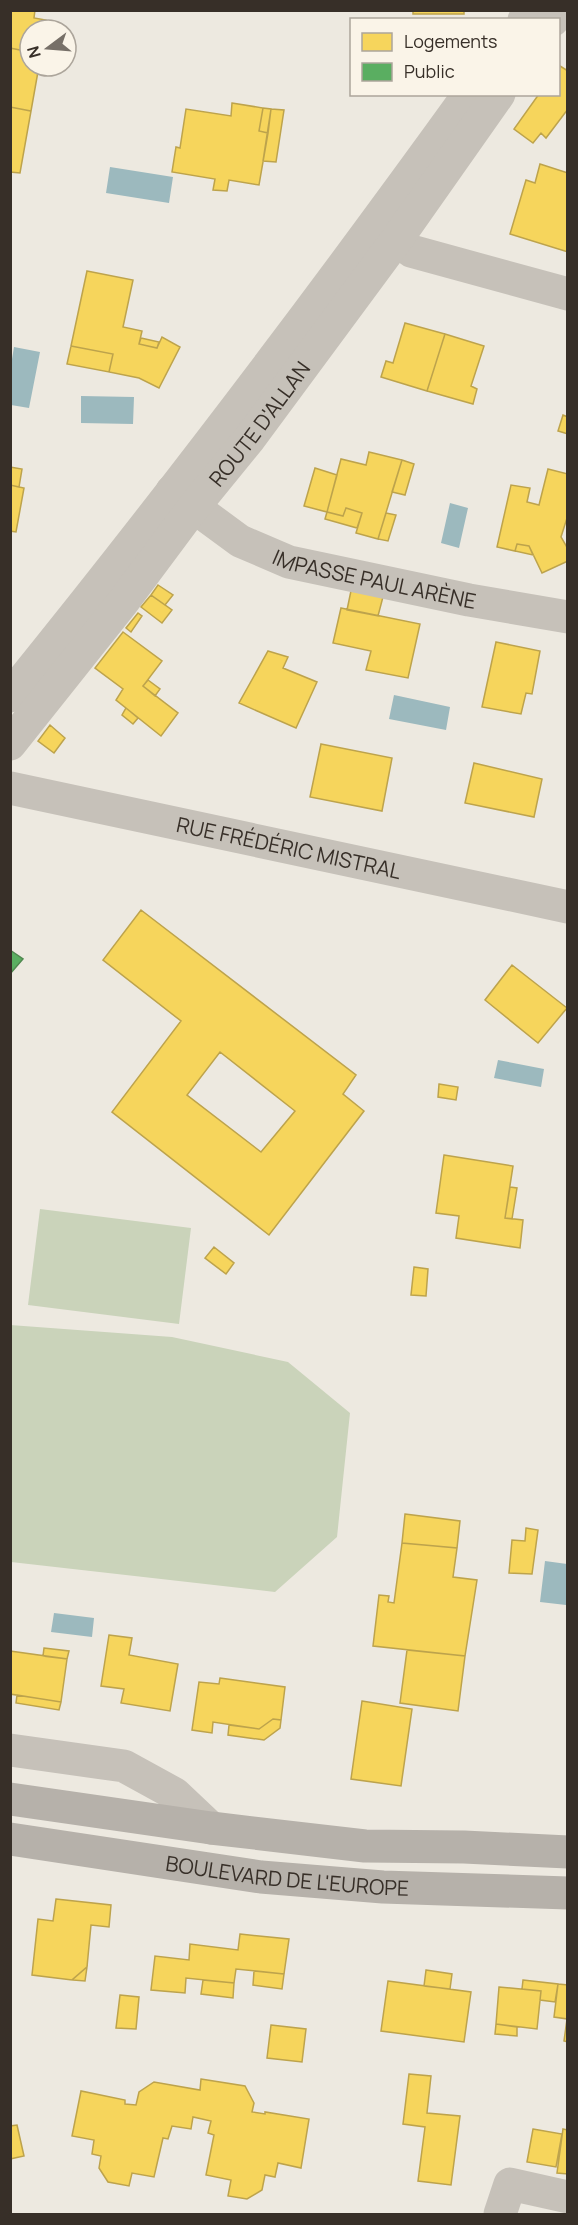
<svg xmlns="http://www.w3.org/2000/svg" width="578" height="2225" viewBox="0 0 578 2225" font-family="Manrope,sans-serif">
  <style>
    .green { fill: #cad3ba }
    .water { fill: #9cb9be }
    .homes { fill: #f6d55c; stroke: #bda34c; stroke-width: 1.5; fill-rule: evenodd }
    .public { fill: #5aae61; stroke: #508850; stroke-width: 1.5 }
    .lines { fill: none; stroke-linecap: round; stroke-linejoin: round }
    .minor { stroke: #c6c1b9; stroke-width: 33 }
    .tertiary { stroke: #c6c1b9; stroke-width: 33 }
    .secondary { stroke: #b6b1aa; stroke-width: 33 }
    .labels { text-anchor: middle; dominant-baseline: central; stroke-width: 6; stroke-linejoin: round; paint-order: stroke }
    .street-label { font-size: 21px; fill: #372f28; stroke: #faf4e8 }
  </style>
  <rect width="100%" height="100%" fill="#ede9e0"/>
  <!-- green -->
  <path class="green" d="M40,1209l151,19 -12,96 -151,-19z
    M10,1325l162,12 116,25 62,51 -13,124 -62,55 -264,-30z"/>
  <!-- water -->
  <path class="water" d="M110,167l63,10 -4,26 -63,-10z
    M14,347l26,5 -11,56 -18,-3v-40z
    M81,396l53,1 -1,27 -52,-1z
    M450,503l18,5 -9,40 -18,-5z
    M394,695l56,12 -4,23 -57,-11z
    M498,1060l46,9 -3,18 -47,-9z
    M545,1561l22,3 -1,41 -26,-3z
    M54,1613l40,5 -2,19 -41,-5z"/>
  <!-- homes -->
  <path class="homes" d="M10,10h25l-1,8 12,2 -1,10h-15v22l-20,-4z
    M413,10h51v4h-51z
    M10,48l20,4v14h9l-8,45 -21,-4z
    M560,66l8,5v38l-22,29 -5,-5 -8,10 -19,-14 25,-35h19v-26z
    M232,103l31,5 -4,23 9,2 -9,52 -30,-5 -2,11 -14,-1 2,-11 -43,-7 4,-25 4,1 6,-39 45,7z
    M10,107l21,4 -11,62 -10,-1z
    M263,108l8,1 -3,24 -9,-2z
    M271,109l13,1 -8,52 -13,-1z
    M540,164l28,9v79l-58,-18 16,-54 9,3z
    M87,271l46,9 -10,47 19,4 -3,13 18,4 5,-11 18,10 -21,41 -20,-10 -30,-6 4,-18 -42,-8z
    M405,323l40,11 -18,57 -46,-14 5,-16 7,2z
    M445,334l39,12 -13,40 6,3 -4,15 -46,-13z
    M141,338l18,4 -2,6 -18,-4z
    M71,346l42,8 -4,18 -42,-8z
    M563,415l5,2v17l-10,-3z
    M369,452l33,8 -24,79 -22,-6 6,-20 -16,-5 -3,8 -16,-4 14,-53 25,6z
    M402,460l12,4 -9,31 -13,-3z
    M10,467l12,2 -3,18 -9,-2z
    M315,468l22,7 -10,37 -23,-6z
    M548,469l20,5v41l-7,22 7,12v12l-26,12 -13,-27 -12,-2 -2,7 -18,-4 14,-62 19,3 -3,14 12,3z
    M10,485l14,3 -8,44 -6,-1z
    M346,508l16,5 -5,15 -32,-9 2,-7 16,4z
    M386,513l10,2 -8,26 -10,-2z
    M517,544l12,2 4,9 -18,-4z
    M158,585l15,10 -8,10 -14,-10z
    M352,586l32,7 -6,23 -31,-6z
    M151,595l21,15 -10,13 -21,-16z
    M341,608l79,16 -12,54 -42,-8 5,-19 -38,-8z
    M138,613l4,3 -11,16 -5,-4z
    M123,632l39,29 -19,25 35,27 -17,23 -45,-36 7,-11 -28,-21z
    M496,642l44,9 -8,43 -6,-1 -5,21 -39,-7z
    M268,651l20,6 -5,11 34,14 -21,46 -57,-25z
    M148,680l12,9 -5,7 -12,-10z
    M126,708l12,10 -5,6 -11,-9z
    M50,725l15,13 -11,15 -16,-12z
    M321,744l71,14 -10,53 -72,-14z
    M474,763l68,16 -8,38 -69,-14z
    M141,910l215,165 -13,19 21,17 -95,124 -157,-123 69,-91 -78,-61zM220,1052l75,59 -34,41 -74,-57z
    M512,965l55,43 -29,35 -53,-43z
    M439,1084l19,3 -2,13 -18,-3z
    M444,1155l69,11 -8,52 18,2 -3,28 -64,-10 3,-22 -23,-3z
    M510,1187l7,1 -5,31 -7,-1z
    M214,1247l20,16 -8,11 -21,-16z
    M414,1267l14,2 -2,27 -15,-1z
    M405,1514l55,7 -3,27 -55,-5z
    M526,1528l12,2 -6,44 -23,-1 3,-33 13,1z
    M402,1543l55,5 -4,29 24,3 -12,76 -92,-10 6,-51 10,1 -1,6 6,1z
    M109,1635l23,3 -3,17 49,9 -8,47 -49,-8 3,-14 -23,-3z
    M44,1648l25,3 -2,8 -24,-3z
    M407,1650l58,6 -7,55 -58,-8z
    M10,1651l57,8 -6,43 -51,-8z
    M220,1678l65,9 -4,33 -8,-1 -14,10 -46,-7 -1,11 -20,-3 7,-48 20,2z
    M17,1695l44,7 -2,8 -43,-7z
    M362,1701l50,8 -11,77 -50,-7z
    M273,1719l8,1 -1,8 -16,12 -36,-5 1,-10 30,4z
    M56,1899l55,6 -2,22 -18,-2 -4,42 -15,13 -40,-5 6,-56 15,2z
    M240,1934l49,5 -5,35 -48,-5 -2,14 -48,-5 -1,15 -34,-3 4,-34 34,4 1,-16 48,6z
    M87,1967l-2,14 -13,-1z
    M426,1970l26,4 -2,15 -26,-3z
    M254,1971l30,3 -2,15 -29,-4z
    M203,1980l31,3 -1,15 -32,-4z
    M523,1980l35,4 -3,18 -15,-2 1,-9 -19,-2z
    M388,1981l83,11 -7,50 -83,-11z
    M558,1984l10,1v57l-4,-1 3,-22 -13,-2z
    M499,1987l42,4 -4,38 -41,-5z
    M120,1995l19,2 -3,32 -20,-1z
    M496,2024l21,3v9l-22,-2z
    M271,2025l35,4 -4,33 -35,-4z
    M409,2074l22,2 -4,37 33,3 -9,69 -33,-4 7,-54 -22,-3z
    M201,2079l44,7 9,17 -2,9 13,2v-2l44,7 -8,49 -23,-5 -3,14 -10,-2 -3,15 -15,9 -19,-3 3,-16 -25,-5 8,-40 -6,-2 3,-12 -18,-4 -2,12 -19,-3 -4,13 -5,-1 -9,39 -22,-4 -3,13 -21,-4 -9,-14 2,-12 -9,-2 2,-14 -22,-4 9,-45 44,9v4l11,1 3,-13 15,-10 46,8z
    M17,2125l7,31 -14,3v-33z
    M533,2129l29,5 -6,33 -29,-5z
    M563,2129l5,1v44l-11,-1z"/>
  <!-- public -->
  <path class="public" d="M10,950l13,9 -13,15z"/>
  <g class="lines">
    <!-- minor -->
    <g class="minor">
      <path d="M377,222l34,29 157,43"/>
      <path id="s1" d="M172,491l68,50 49,21 180,38 99,17"/>
      <path id="s2" d="M10,788l558,119"/>
      <path d="M10,1750l114,16 51,28 36,34"/>
      <path d="M500,2214l10,-30 58,13"/>
    </g>
    <!-- tertiary -->
    <g class="tertiary">
      <path d="M524,20l7,-10"/>
      <path d="M553,20l8,-10"/>
      <path d="M10,696c159,-196 311,-397 459,-602"/>
      <path id="s3" d="M10,744l113,-142 70,-94 57,-70 147,-199 102,-145"/>
    </g>
    <!-- secondary -->
    <g class="secondary">
      <path d="M10,1799l201,29 154,18 99,1 104,5"/>
      <path id="s4" d="M10,1839l251,38 122,10 185,6"/>
    </g>
  </g>
  <g class="labels">
    <!-- street labels -->
    <g class="street-label">
      <text stroke="none"><textPath href="#s3" startOffset="406">ROUTE D'ALLAN</textPath></text>
      <text stroke="none"><textPath href="#s1" startOffset="225">IMPASSE PAUL ARÈNE</textPath></text>
      <text stroke="none"><textPath href="#s2" startOffset="285">RUE FRÉDÉRIC MISTRAL</textPath></text>
      <text stroke="none"><textPath href="#s4" startOffset="280">BOULEVARD DE L'EUROPE</textPath></text>
    </g>
  </g>
  <!-- border -->
  <rect width="578" height="2225" fill="none" stroke="#372f28" stroke-width="24"/>
  <!-- legend -->
  <rect x="350" y="18" width="210" height="78" fill="#faf4e8" stroke="#aca59b" stroke-width="1.5"/>
  <rect x="362" y="33" width="30" height="18" fill="#f6d55c" stroke="#aca59b" stroke-width="1.5"/>
  <text x="404" y="48" font-size="18" fill="#372f28">Logements</text>
  <rect x="362" y="63" width="30" height="18" fill="#5aae61" stroke="#aca59b" stroke-width="1.5"/>
  <text x="404" y="78" font-size="18" fill="#372f28">Public</text>
  <!-- north arrow -->
  <g transform="translate(48 48) rotate(254)"><circle r="28" fill="#faf4e8" stroke="#aca59b" stroke-width="1.5"/>
  <path d="M0-4.5L10 22L0 15L-10 22Z" fill="#777068"/>
  <text y="-9" font-size="16" font-weight="bold" text-anchor="middle" fill="#372f28">N</text>
  </g>
</svg>
